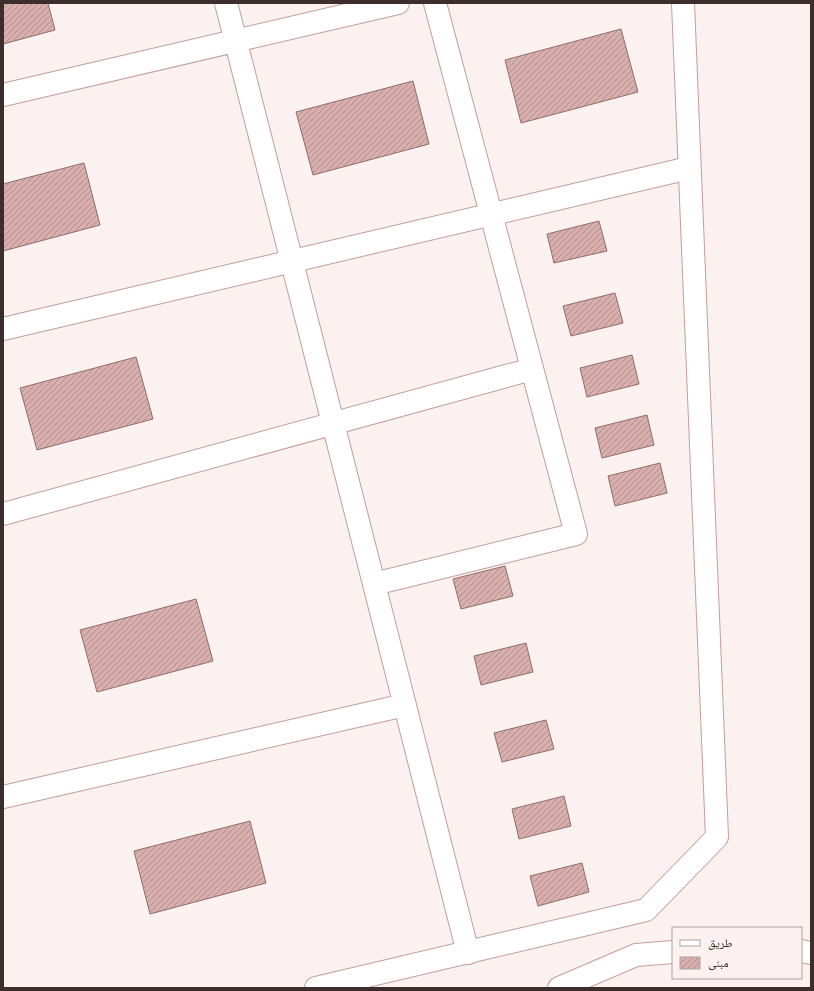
<svg xmlns="http://www.w3.org/2000/svg" width="814" height="991" viewBox="0 0 814 991" font-family="Georgia,'Noto Naskh Arabic',serif">
  <style>
    .building { fill: url(#building-hatch); stroke: #916c69 }
    .lines { fill: none; stroke-linecap: round; stroke-linejoin: round }
    .minor-casing { stroke: #c59d9a; stroke-width: 24 }
    .minor { stroke: #fff; stroke-width: 22 }
  </style>
  <defs>
    <pattern id="building-hatch" width="6" height="6" patternUnits="userSpaceOnUse"><rect width="6" height="6" fill="#d8afac"/><path d="M-1 1l2-2M0 6l6-6M5 7l2-2" fill="none" stroke="#b08f8c"/></pattern>
  </defs>
  <rect width="100%" height="100%" fill="#faf1f0"/>
  <!-- building -->
  <path class="building" d="M3,3h45l7,27 -52,14z
    M621,29l17,63 -117,31 -16,-63z
    M413,81l16,63 -116,31 -17,-63z
    M84,163l16,62 -97,26v-67z
    M599,221l8,30 -53,12 -7,-29z
    M615,293l8,30 -52,13 -8,-30z
    M632,355l7,29 -52,13 -7,-29z
    M136,357l17,62 -116,31 -17,-62z
    M647,415l7,30 -52,13 -7,-30z
    M660,463l7,30 -52,13 -7,-30z
    M505,566l8,30 -52,13 -8,-30z
    M196,599l17,62 -116,31 -17,-62z
    M526,643l7,29 -52,13 -7,-29z
    M546,720l8,29 -52,13 -8,-29z
    M564,796l7,30 -52,13 -7,-30z
    M250,821l16,62 -116,31 -16,-63z
    M582,863l7,29 -51,14 -8,-30z"/>
  <g class="lines">
    <defs>
      <path id="minor" d="M226,3l242,950
        M3,95l395,-92
        M3,329l686,-161
        M3,514l529,-145
        M374,584l202,-50 -141,-531
        M3,797l402,-92
        M801,951l10,2
        M316,988l330,-78 71,-73 -34,-834
        M559,988l77,-33 37,-3"/>
    </defs>
    <!-- minor casing -->
    <use href="#minor" class="minor-casing"/>
    <!-- minor -->
    <use href="#minor" class="minor"/>
  </g>
  <!-- border -->
  <rect width="814" height="991" fill="none" stroke="#3d2d2c" stroke-width="8"/>
  <!-- legend -->
  <rect x="672" y="927" width="130" height="52" fill="#faf1f0" stroke="#aea3a2"/>
  <rect x="680" y="940" width="20" height="6" fill="#ffffff" stroke="#aea3a2"/>
  <text x="708" y="947" font-size="12" fill="#3d2d2c">طريق</text>
  <rect x="680" y="957" width="20" height="12" fill="url(#building-hatch)" stroke="#aea3a2"/>
  <text x="708" y="967" font-size="12" fill="#3d2d2c">مبنى</text>
</svg>
